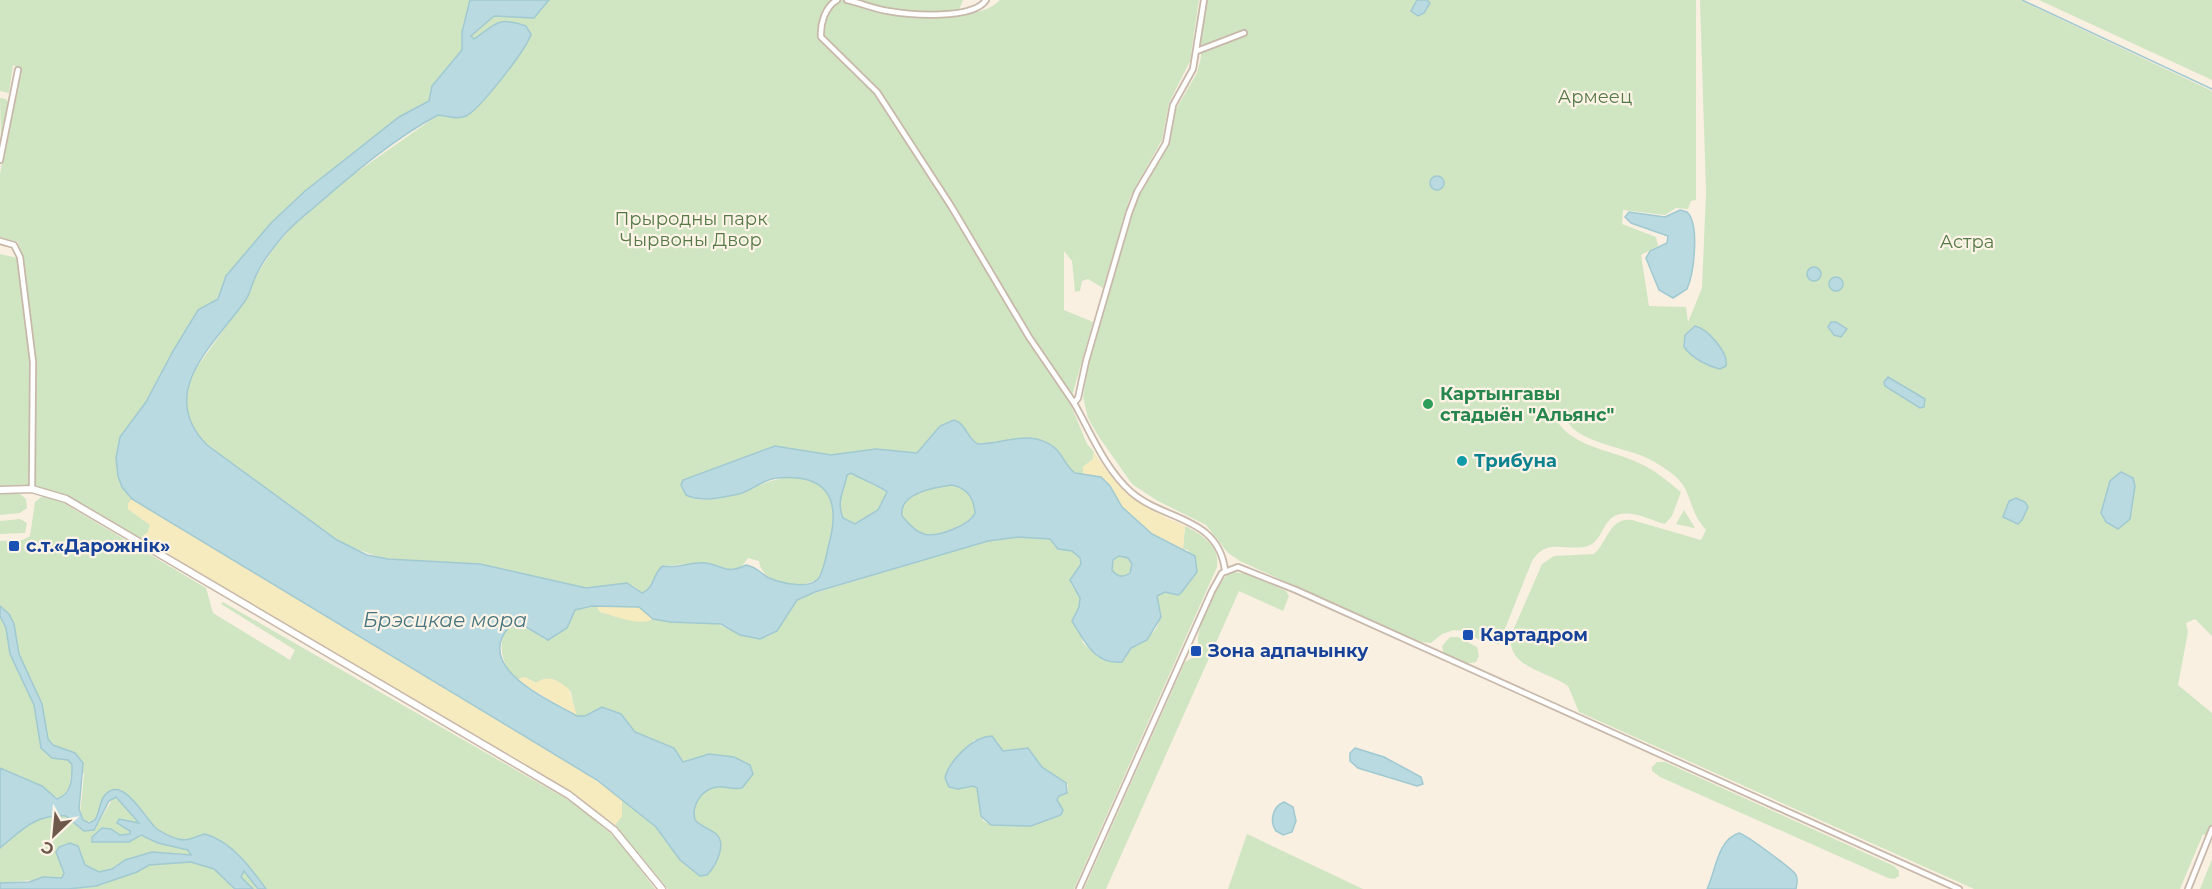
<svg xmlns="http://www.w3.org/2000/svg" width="2212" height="889" viewBox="0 0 2212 889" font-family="Montserrat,sans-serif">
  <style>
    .green { fill: #d0e5c2; fill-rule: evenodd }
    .sand { fill: #f6eabf }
    .water { fill: #b9dae0; stroke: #a0c9d1; stroke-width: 1.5; fill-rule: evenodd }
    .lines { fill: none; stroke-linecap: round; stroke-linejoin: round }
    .stream { stroke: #a0c9d1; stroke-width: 1.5 }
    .minor-casing { stroke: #c8b8aa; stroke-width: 8 }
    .tertiary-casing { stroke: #c8b8aa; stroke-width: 9 }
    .minor { stroke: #fff; stroke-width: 4.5 }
    .tertiary { stroke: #fff; stroke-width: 6 }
    .leisure-dot { fill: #2e9e5b; stroke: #fdf4e7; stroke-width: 2 }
    .culture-dot { fill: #0f9aa8; stroke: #fdf4e7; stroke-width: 2 }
    .transit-dot { fill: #1a4fb4; stroke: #fdf4e7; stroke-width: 2 }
    .labels { text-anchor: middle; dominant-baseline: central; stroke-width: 4.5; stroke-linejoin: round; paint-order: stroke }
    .park-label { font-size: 18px; fill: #557947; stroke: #fdf4e7 }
    .leisure-label { font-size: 18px; font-weight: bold; fill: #27864d; stroke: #fdf4e7; text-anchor: start }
    .culture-label { font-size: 18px; font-weight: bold; fill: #0d838f; stroke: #fdf4e7; text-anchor: start }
    .transit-label { font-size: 18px; font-weight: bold; fill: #164399; stroke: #fdf4e7; text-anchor: start }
    .water-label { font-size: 20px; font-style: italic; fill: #477680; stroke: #fdf4e7 }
  </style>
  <rect width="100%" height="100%" fill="#f9f0e2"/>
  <!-- green -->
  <path class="green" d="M0,0h470l-8,32v18l-30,36 -3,15 -30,16 -94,74 -34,32 -45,53 -8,23 -20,11 -25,41 -27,51 -16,21 -14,35 4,25 12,16 -4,10 22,16 -2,7 -8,7c-45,-26 -85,-58 -140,-52v-233l22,5 -4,-17 -18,-5v-63l19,-106 -6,-3 -4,28 -9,-2z
    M549,0h414l-4,10c16,4 28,2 41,-10h199l-9,61 -21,42 -7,37 -32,57 -27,91 -15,-9 -6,2 -2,10 -5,1 -3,-31 -8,-10v59l29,12 -23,81 17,41 7,8 -1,7 -10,8v8l-12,-4 -41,-34 -52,7 -9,-8 -29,-10 -23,27 -41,-4 -45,6 -56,-9 -90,33 -1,13c30,35 130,-62 148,15 5,20 -4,53 -13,71 -18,13 -57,7 -60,-17l-11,-3 -9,12 -15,1 -14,-7 -11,-1 -36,3c-10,7 -8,22 -21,27l-10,-8 -46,3 -106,-24 -98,-6 -37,-13 -131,-93 -14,-14 -10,-15 -4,-21 6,-28 58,-81 4,-14 20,-31 17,-20 56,-49 91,-64c10,1 18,5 28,1 13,-6 61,-68 65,-82 -29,-21 -31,-13 -57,5l-4,-1 2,-3 22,-19c27,-5 37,14 55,-16z
    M1207,0h489v200l-5,1 -3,8 -12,-1 -11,7 -42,-5 -1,14 34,13 2,9 -17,9 8,51 37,1 2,15 14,-34 4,-96 -6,-192h320l192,91v545l-17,-17 -9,4 2,9 -10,53 34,28v127l-9,-6 -23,55h-206l-395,-177 -11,-26c-20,-15 -65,-19 -56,-53l30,-69 12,-8 40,-2c14,-12 15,-37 38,-34l69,20 5,-10c-15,-17 -13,-28 -23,-45 -7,-11 -26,-22 -38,-28 -19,-9 -78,-17 -79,-42l-13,-2c13,34 57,36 86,50 16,7 28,18 42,29l-9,24 -7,8c-15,-4 -29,-13 -45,-10 -18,4 -16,26 -32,32 -21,6 -42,-9 -56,15l-33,83 -20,-4 -13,-9 -12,-1 -12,4 -11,9 -16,-2 -175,-80 -12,-8 -22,-28 -50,-25 -24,-16 -33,-47 -11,-19 -5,-21 6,-35 40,-139 9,-26 32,-54 6,-34 21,-36 4,-16v-20z
    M2039,0h173v80z
    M0,98l6,1 2,4 -7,38z
    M851,473l36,19 -9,18 -23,14 -12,-6c-7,-17 1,-27 4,-43z
    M952,485c15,3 22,13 23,28 -5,11 -38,25 -51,21 -8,-2 -17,-12 -22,-18 -4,-23 33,-29 50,-31z
    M0,493l20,1 6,5 1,9 -7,5 -20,2z
    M44,495l16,6 146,87 7,25 77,47 5,-10 -74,-46 2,-2 354,203 40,34 38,50h-389c-19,-24 -35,-45 -65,-54 -31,21 -63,-26 -81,-46l-25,31 -9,2 -6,-8 4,-40 -13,-23 -14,-4 -9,-8 -6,-35 -23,-50 -5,-30 -5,-10 -9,-8v-65l23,-1 7,-4 5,-34z
    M1684,510l11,18h-1l-18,-4z
    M20,519l7,4 -2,10 -25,1v-13z
    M1185,526c17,9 35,19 32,41l-143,322h-406l-53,-64 5,-7 2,-20 -47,-85 -4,-21c-11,-11 -22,-17 -35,-9l-11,-6 -9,3c-13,-14 -21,-37 -7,-53l14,-2 23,15 21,-12 8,-18 22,-4 3,6 37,9 16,-2 17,3 45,1 32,14h20c18,-8 19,-30 35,-40l186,-56 30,-4 32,2 28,16 3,9 -9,12 -1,8 9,14 -1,9 -7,14 8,9 3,13 14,13 14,6h11c6,-4 5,-11 10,-15 12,-9 25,-11 28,-30 2,-8 -4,-15 -2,-23l10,-3 11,4 18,-23 -9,-22 -5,-1zM974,740l23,1 3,7 6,4 24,-2 12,17 26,18 -1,8 -10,4 4,18 -30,11 -40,-1 -8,-4 -6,-33 -4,-2 -15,3 -9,-2 1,-19z
    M1112 566a10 10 0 1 1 20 0a10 10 0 1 1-20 0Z
    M1232,572l16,2 38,17 3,5 -6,15 -44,-20 -133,298h-22l101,-227c19,-9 10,-15 14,-30 3,-14 20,-55 33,-60z
    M0,616l6,12 4,26 22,44 20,60 16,2 4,5 -3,24 -9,10 -60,-31z
    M1450,637h8l19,10 2,9 -3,6 -11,2 -21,-10 -2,-8z
    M1657,762h8l229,104 5,5v5l-5,3 -6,-1 -228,-101 -8,-6v-4z
    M114,797l14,11 11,15 -4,1 -14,-5 -2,6 11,6v3l-10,1 -9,-6 -9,-1 -11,11 1,3h37l7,-6c10,-1 40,10 52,14l3,6c-22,-4 -46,-5 -66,4 -10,5 -15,12 -26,12l-14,-7 -15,-22 -11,4 -3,5 8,22 -2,4c-21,1 -41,3 -62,5v-35c18,-14 43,-44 70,-30 6,3 8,9 14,13l10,-1z
    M1247,834l116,55h-135z
    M2212,859v30h-12z
    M191,862l23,7 21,20h-167l34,-4 47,-20z
    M242,872h4l12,17h-5l-11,-9z"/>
  <!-- sand -->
  <path class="sand" d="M1094,452c29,44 44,53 91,74l-2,23c-20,-5 -54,-29 -65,-47 -3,-6 -4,-12 -9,-17 -5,-6 -18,-11 -26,-10v-8l10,-8z
    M132,499l451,273 39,26v18l-7,9 -41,-31 -434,-255 8,-7 2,-7 -22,-16v-6z
    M597,606l42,1 14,12c-13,8 -38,-3 -53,-7z
    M525,677l10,6c16,-9 20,-3 34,6l8,27 -61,-36z"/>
  <!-- water -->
  <path class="water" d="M470,0h79l-15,18 -40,-2 -23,20 3,3c22,-15 24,-23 52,-13l5,8c-4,15 -52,76 -65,82 -10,4 -18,0 -28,-1 -43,23 -83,57 -120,89 -14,12 -29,23 -40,38 -9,11 -19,25 -24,38 -3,7 -4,14 -9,21 -30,43 -90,91 -38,144l130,95 30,15 21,4 92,5 106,24 41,-5 15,10c13,-5 11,-21 21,-27 15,3 29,-5 43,-3 19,3 19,12 40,2 11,2 14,8 23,13 12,5 44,13 51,-2 5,-10 7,-25 10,-36 11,-46 -7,-66 -53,-62 -14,1 -26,13 -38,16 -16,3 -37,9 -53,1l-5,-10 2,-5 92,-34 56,9 45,-6 41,4 23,-27 14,-6c14,5 12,18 24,24 28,0 52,-16 77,4 8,7 11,19 20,25l26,4 9,9 12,21 30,27 43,22 2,16 -16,21 -3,2 -13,-3 -8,4 4,21 -14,23 -16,8 -9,14c-28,3 -38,-22 -50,-41l7,-14 1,-9 -10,-18 11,-16 -1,-6 -8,-7 -14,-2 -8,-10 -32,-2 -30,4 -173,51 -18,8 -20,31 -17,8 -20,-4 -19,-11 -51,-2 -17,-3 -14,-12 -47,-1 -17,4 -8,18 -19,12 -25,-15 -14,2c-36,41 42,74 68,89h8l17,-9 19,7 14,18 39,16 9,14 26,-8 25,3 16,8 3,9 -11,14c-9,2 -16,-2 -25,-1 -15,2 -26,18 -22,33 5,6 13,8 20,13 13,10 1,33 -8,42l-7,1 -20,-16 -24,-33 -59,-47 -465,-281 -10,-12 -4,-11 -2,-18 4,-21 26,-35 27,-51 25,-41 20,-11 8,-23 45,-53 34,-32 94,-74 30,-16 3,-15 30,-36v-18zM851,473c8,5 31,14 36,19l-9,18 -23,14 -12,-6c-7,-17 1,-27 4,-43zM952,485c15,3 22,13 23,28 -5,12 -38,25 -51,21 -8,-2 -17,-12 -22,-18 -4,-23 34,-29 50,-31zM1119,556l9,2 4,6 -2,9c-7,5 -13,4 -18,-3l1,-10z
    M1417,0h10l3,3 -6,10 -6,3 -7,-5z
    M1430 183a7 7 0 1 1 14 0a7 7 0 1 1-14 0Z
    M1680,210l7,2c13,12 7,61 0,77l-14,9 -14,-8 -13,-32 4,-7 17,-8 1,-7 -37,-13 -6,-6 4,-5 36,5z
    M1807 274a7 7 0 1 1 14 0a7 7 0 1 1-14 0Z
    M1829 284a7 7 0 1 1 14 0a7 7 0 1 1-14 0Z
    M1831,322h5l11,7 -6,8 -7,-2 -6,-8z
    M1695,326c13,3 34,27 31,40l-6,3c-13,-3 -28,-11 -36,-22l1,-12z
    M1888,377l37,22 -1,8 -4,1 -35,-22 -1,-4z
    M2121,472l12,6 2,8 -5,33 -12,10 -12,-7 -5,-9 9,-32z
    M2016,498l9,4 3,5 -6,13 -4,4 -15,-7 6,-16z
    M0,606l9,8 5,10 5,30 23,50 6,35 5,6 22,8 8,10 -4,46 4,11 6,3 6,-3c5,-8 4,-18 10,-25 18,-21 40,24 52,34 6,4 14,8 21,10 12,3 16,-3 27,-5 26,7 46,34 61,55h-8l-14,-18 -3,6 12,12h-18l-21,-20 -23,-7 -42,3 -12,7 -41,14 -28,3h-68v-6l29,-1 14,-5 19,1 2,-5 -8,-21 3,-5 11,-4 8,3 7,19 14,7 13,-3 13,-9 27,-8 39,3 -3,-5 -30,-7 -17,-8 -12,7h-37v-5l10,-9 9,1 9,6 10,-1v-3l-13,-8 2,-4 20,4 -23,-26 -7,4 -15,29 -10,1 -18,-15c-31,-2 -44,14 -66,32v-80l42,18 15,13c15,-5 15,-20 15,-34l-4,-5 -16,-2 -11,-10 -7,-43 -24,-51 -4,-26 -6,-12z
    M992,736l11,15 25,-3 14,19 24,16 1,10 -8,3 -2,4 6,10 -2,5 -30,11 -40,-1 -10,-9 -4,-28 -4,-2 -15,3 -9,-2 -4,-9c4,-17 28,-42 47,-42z
    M1355,748l29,9 37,20 2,7 -6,2 -59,-18 -8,-7v-8z
    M1284,802l9,5 3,14 -4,11 -9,3 -7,-4c-7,-10 -3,-25 8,-29z
    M1739,833c6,1 55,37 57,42 2,5 1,9 0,14h-89c9,-18 10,-49 32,-56z"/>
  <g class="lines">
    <!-- stream -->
    <path class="stream" d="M2022,0l190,89"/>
    <defs>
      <path id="minor" d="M837,0c-12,7 -17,24 -16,37l56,55 74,114 78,131 45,66
        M847,0c14,3 27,9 41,11 22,4 85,9 98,-11
        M1204,0l-11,69 -20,36 -7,38 -29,49 -8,21 -43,148 -8,37 -4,5c17,30 31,66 57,89 33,29 87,24 94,78
        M1197,51l47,-18
        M0,160l18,-90
        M0,241l14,4 6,12 13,105 -1,127
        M1079,889l133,-298 10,-18 16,-6 58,23 663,299
        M2188,889l24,-60"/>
      <path id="tertiary" d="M0,490l32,-1 34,10 503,296 45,35 48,59"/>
    </defs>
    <!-- minor casing -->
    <use href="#minor" class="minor-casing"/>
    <!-- tertiary casing -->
    <use href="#tertiary" class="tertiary-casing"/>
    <!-- minor -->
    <use href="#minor" class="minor"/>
    <!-- tertiary -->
    <use href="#tertiary" class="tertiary"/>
  </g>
  <!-- markers -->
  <circle class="leisure-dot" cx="1428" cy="404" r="6"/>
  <circle class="culture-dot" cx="1462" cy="461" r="6"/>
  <g class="transit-dot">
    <rect x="8" y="540" width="12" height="12" rx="3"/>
    <rect x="1462" y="629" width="12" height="12" rx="3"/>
    <rect x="1190" y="645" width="12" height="12" rx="3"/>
  </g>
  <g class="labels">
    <!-- park labels -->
    <g class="park-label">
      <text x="1595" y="97">Армеец</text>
      <text x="691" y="219">Прыродны парк<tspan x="691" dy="21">Чырвоны Двор</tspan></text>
      <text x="1967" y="242">Астра</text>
    </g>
    <!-- leisure labels -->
    <g class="leisure-label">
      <text x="1440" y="394">Картынгавы<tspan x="1440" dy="21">стадыён "Альянс"</tspan></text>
    </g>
    <!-- culture labels -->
    <g class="culture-label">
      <text x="1474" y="461">Трибуна</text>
    </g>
    <!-- transit labels -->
    <g class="transit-label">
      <text x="26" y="546">с.т.«Дарожнік»</text>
      <text x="1480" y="635">Картадром</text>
      <text x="1208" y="651">Зона адпачынку</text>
    </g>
    <!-- water labels -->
    <g class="water-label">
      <text x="445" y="620">Брэсцкае мора</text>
    </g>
  </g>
  <!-- north arrow -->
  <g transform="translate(54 835) rotate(206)" stroke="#fdf4e7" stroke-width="4.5" paint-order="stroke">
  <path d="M0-4.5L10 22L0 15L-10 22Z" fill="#6e584b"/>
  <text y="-9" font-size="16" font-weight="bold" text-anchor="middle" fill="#6e584b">С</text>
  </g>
</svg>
